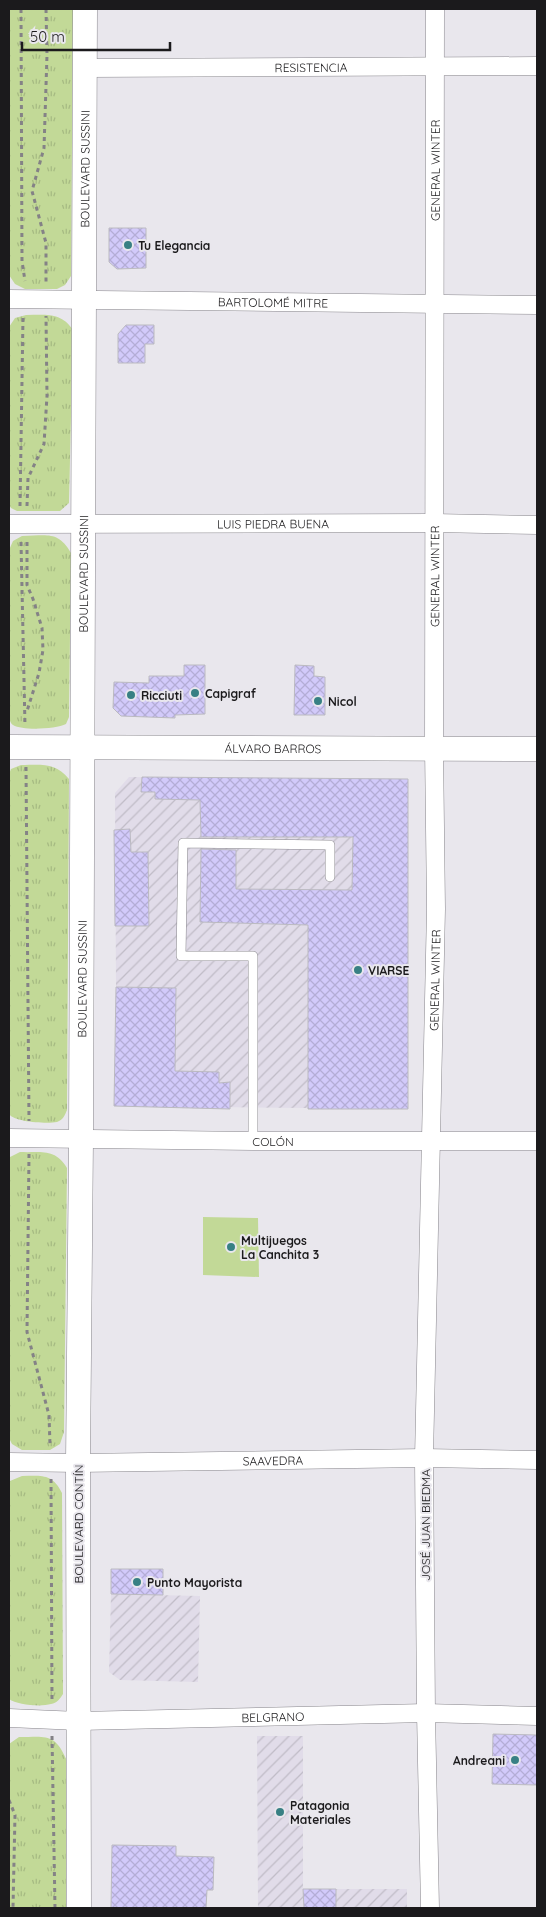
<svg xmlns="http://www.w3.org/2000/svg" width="546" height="1917" viewBox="0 0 546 1917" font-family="Quicksand,sans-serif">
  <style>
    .industrial { fill: url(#industrial-furrows) }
    .grass { fill: url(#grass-tufts) }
    .pitch { fill: #c2d997 }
    .building { fill: url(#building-cross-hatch); stroke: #bbbac0 }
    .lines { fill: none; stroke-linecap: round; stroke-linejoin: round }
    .lane-casing { stroke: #88868c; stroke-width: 10 }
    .street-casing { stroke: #88868c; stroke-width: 19 }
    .secondary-casing { stroke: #88868c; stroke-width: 25 }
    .path { stroke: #848286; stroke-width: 3; stroke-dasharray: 4 4; stroke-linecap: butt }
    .lane { stroke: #fff; stroke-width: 9 }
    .street { stroke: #fff; stroke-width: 18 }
    .secondary { stroke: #fff; stroke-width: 24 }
    .poi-dot { fill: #388084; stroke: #e9e7ed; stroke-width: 2 }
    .labels { text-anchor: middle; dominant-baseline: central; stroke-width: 4; stroke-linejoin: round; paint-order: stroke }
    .street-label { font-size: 12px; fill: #1b1a1c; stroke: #e9e7ed }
    .poi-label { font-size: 12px; font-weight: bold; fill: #1b1a1c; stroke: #e9e7ed; text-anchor: start }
  </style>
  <defs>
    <pattern id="industrial-furrows" width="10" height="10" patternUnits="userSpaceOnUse" patternTransform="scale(1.25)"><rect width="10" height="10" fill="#e1dce9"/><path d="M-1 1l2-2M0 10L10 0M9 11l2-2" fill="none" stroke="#c0bcc7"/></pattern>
    <pattern id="grass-tufts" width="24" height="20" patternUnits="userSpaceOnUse" patternTransform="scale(1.25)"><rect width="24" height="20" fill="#c2d997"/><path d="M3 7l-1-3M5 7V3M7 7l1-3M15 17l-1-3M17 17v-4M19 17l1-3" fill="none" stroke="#a6ba82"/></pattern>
    <pattern id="building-cross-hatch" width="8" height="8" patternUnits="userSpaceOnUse" patternTransform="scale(1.25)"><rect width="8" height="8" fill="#d2cafa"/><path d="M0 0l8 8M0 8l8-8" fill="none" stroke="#b4add6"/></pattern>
  </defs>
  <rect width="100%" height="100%" fill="#e9e7ed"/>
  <!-- industrial -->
  <path class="industrial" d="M129,777l279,2v330l-294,-3 2,-119 -1,-189v-5z
    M111,1594l89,2 -2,86 -78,-2 -11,-8z
    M257,1736h46v153h104v19h-149z"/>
  <!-- grass -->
  <path class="grass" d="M9,9h64l-2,267 -6,9 -8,4h-32l-10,-5 -6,-9z
    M26,315c20,0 35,-3 47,15l-4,173 -9,8h-43l-6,-3 -2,-3v-178l6,-9z
    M22,536c24,0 36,-6 49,17l-2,164 -3,7c-10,5 -43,7 -53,1 -2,-1 -3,-4 -4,-7v-168l4,-9z
    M21,765c21,0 34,-3 48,14l-2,331c-2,5 -4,10 -10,12 -10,2 -43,0 -48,-8v-340l2,-5z
    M20,1152c21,1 35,-4 47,16l-3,264 -4,12 -10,6h-28l-10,-6 -3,-6v-278l1,-3z
    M22,1476c19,0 30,-3 40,17l1,201c-3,5 -6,9 -12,10 -10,3 -34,1 -42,-5v-216l1,-2z
    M19,1737c25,0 36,-5 47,22v149h-57v-164z"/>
  <!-- pitch -->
  <path class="pitch" d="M203,1217l55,1 1,59 -56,-2z"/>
  <!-- building -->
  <path class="building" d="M109,228h37v40l-29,1 -8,-7z
    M126,325h28v19h-9v19h-27v-29z
    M184,665h21v49l-30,1v3l-54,-2 -8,-8 1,-26 35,1v-7h35z
    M295,665l19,1v10l11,1v38h-31z
    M142,777l266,2v330h-100v-184l-108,-3 1,-73 35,1v39l116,1 1,-53h-152l-1,-37 -45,-1v-7h-14z
    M130,829l1,23h17l1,74h-34l-1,-96z
    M116,987l60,1 -1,83 44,1v11l11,-1v27l-116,-3z
    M111,1569h52v26l-52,-1z
    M493,1734l44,1v50l-45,-1z
    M112,1845l64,1v10l38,1 -1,33h-6l-1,18h-95z
    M303,1889h33v19h-32z"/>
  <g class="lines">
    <defs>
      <path id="lane" d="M253,1141v-185h-72l2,-113 147,2v32"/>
      <g id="street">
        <path id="s1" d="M85,68l452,-2"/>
        <path id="s2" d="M9,299l528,6"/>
        <path id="s3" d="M9,524l425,-1 103,2"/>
        <path id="s4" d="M9,1138l244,3h284"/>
        <path id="s5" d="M9,1462l69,1 346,-5 113,2"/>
        <path id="s6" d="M9,1718l70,3 347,-8 111,3"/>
        <path id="s7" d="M430,1908l-4,-195 -2,-255 12,-549 -2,-162 1,-738"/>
      </g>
      <g id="secondary">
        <path id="s8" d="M9,747l528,2"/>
        <path id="s9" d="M79,1908l-1,-445 3,-323 4,-1131"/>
      </g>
    </defs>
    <!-- lane casing -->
    <use href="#lane" class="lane-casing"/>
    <!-- street casing -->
    <use href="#street" class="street-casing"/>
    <!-- secondary casing -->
    <use href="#secondary" class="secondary-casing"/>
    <!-- path -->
    <path class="path" d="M21,9l1,252 3,20
      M46,9l1,46 -3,93 -12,43 14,52v39
      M20,506l3,-189
      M27,506l1,-28 16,-34 3,-48 -1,-80
      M21,542l4,184
      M27,542v43l6,14 9,29 1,22 -4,23 -12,38
      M26,767l3,354
      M29,1154l-2,178 22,83 1,30
      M51,1479l1,224
      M52,1736l3,172
      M9,1800l6,15 -2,93"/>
    <!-- lane -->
    <use href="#lane" class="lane"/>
    <!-- street -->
    <use href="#street" class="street"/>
    <!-- secondary -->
    <use href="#secondary" class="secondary"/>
  </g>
  <!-- markers -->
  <g class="poi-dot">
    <circle cx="128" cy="245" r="5"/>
    <circle cx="195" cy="693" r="5"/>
    <circle cx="131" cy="695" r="5"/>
    <circle cx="318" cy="701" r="5"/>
    <circle cx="358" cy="970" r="5"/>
    <circle cx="231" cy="1247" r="5"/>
    <circle cx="137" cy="1582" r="5"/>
    <circle cx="515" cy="1760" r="5"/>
    <circle cx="280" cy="1812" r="5"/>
  </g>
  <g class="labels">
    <!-- street labels -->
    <g class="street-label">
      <text stroke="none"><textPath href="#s1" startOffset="226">RESISTENCIA</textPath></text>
      <text stroke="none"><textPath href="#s9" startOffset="1739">BOULEVARD SUSSINI</textPath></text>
      <text stroke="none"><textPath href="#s7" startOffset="1738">GENERAL WINTER</textPath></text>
      <text stroke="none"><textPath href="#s2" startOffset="264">BARTOLOMÉ MITRE</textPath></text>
      <text stroke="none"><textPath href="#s3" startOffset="264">LUIS PIEDRA BUENA</textPath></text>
      <text stroke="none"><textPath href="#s9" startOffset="1334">BOULEVARD SUSSINI</textPath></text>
      <text stroke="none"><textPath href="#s7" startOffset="1332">GENERAL WINTER</textPath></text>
      <text stroke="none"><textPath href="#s8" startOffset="264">ÁLVARO BARROS</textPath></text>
      <text stroke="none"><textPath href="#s9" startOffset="929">BOULEVARD SUSSINI</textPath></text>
      <text stroke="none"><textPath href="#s7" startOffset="928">GENERAL WINTER</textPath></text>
      <text stroke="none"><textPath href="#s4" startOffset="264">COLÓN</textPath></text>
      <text stroke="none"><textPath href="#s5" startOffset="264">SAAVEDRA</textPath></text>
      <text transform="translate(78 1524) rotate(-90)">BOULEVARD CONTÍN</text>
      <text transform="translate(425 1525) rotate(-90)">JOSÉ JUAN BIEDMA</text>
      <text stroke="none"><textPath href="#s6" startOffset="264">BELGRANO</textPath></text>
    </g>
    <!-- poi labels -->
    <g class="poi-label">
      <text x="138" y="245">Tu Elegancia</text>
      <text x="205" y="693">Capigraf</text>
      <text x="141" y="695">Ricciuti</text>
      <text x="328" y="701">Nicol</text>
      <text x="368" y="970">VIARSE</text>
      <text x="241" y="1240">Multijuegos<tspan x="241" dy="14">La Canchita 3</tspan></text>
      <text x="147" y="1582">Punto Mayorista</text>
      <text x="505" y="1760" text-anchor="end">Andreani</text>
      <text x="290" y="1805">Patagonia<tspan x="290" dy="14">Materiales</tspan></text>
    </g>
  </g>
  <!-- border -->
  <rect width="546" height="1917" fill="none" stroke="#1b1a1c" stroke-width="20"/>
  <!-- scale -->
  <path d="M22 42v8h148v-8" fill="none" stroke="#1b1a1c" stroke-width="2.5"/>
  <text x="30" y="42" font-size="15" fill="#1b1a1c" stroke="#e9e7ed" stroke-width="4" paint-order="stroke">50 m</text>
</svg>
